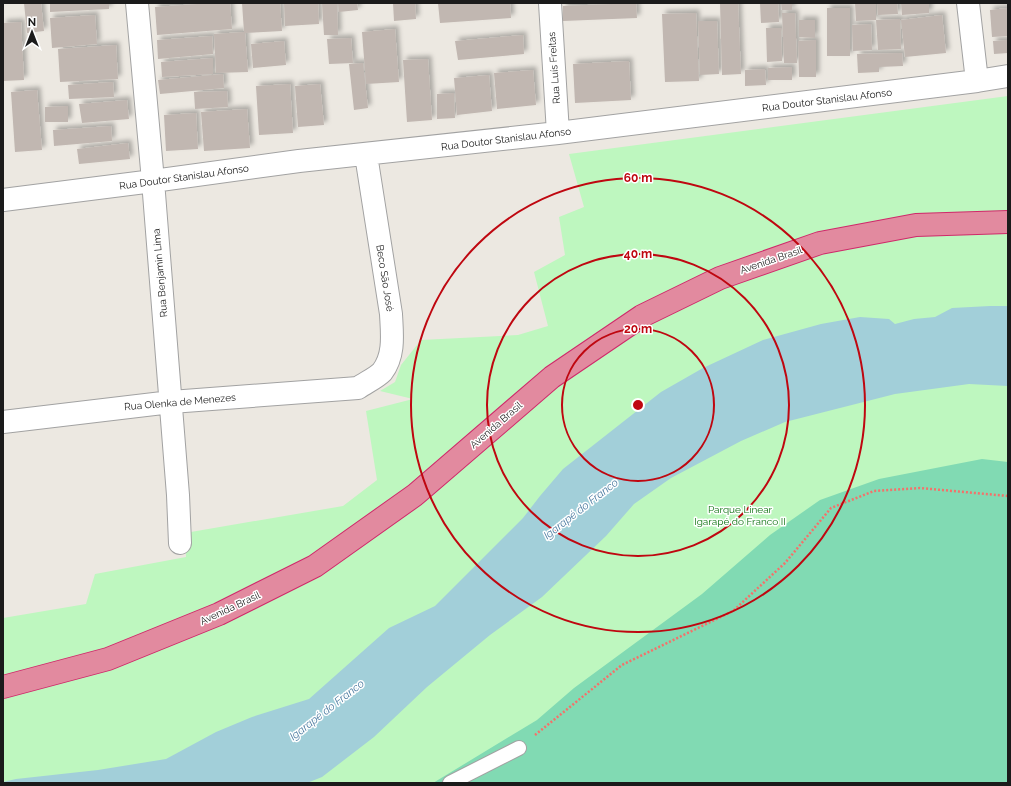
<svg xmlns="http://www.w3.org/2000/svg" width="1011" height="786" viewBox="0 0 1011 786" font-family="Raleway,sans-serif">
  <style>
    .park { fill: #bef7bf }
    .pitch { fill: #81dab3 }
    .water { fill: #a2cfd9 }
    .building { fill: #c1b7b1; filter: url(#shadow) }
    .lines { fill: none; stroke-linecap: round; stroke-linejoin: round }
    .lane-casing { stroke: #a2a2a2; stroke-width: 16 }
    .street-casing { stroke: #a2a2a2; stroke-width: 24 }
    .highway-casing { stroke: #cf296a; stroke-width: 24 }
    .path { stroke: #f4716a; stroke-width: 2.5; stroke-dasharray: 2 2; stroke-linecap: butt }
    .lane { stroke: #fff; stroke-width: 14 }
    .street { stroke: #fff; stroke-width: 22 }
    .highway { stroke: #e28a9f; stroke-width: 22 }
    .ring { fill: none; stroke: #bf0710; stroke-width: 2 }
    .labels { text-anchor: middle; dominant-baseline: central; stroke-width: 3; stroke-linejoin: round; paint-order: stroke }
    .street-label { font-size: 10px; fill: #1b1b1b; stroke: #fff }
    .park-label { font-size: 10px; fill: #0f7412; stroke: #fff }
    .water-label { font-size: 11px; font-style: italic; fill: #49799f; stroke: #fff }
    .centre { fill: #bf0710; stroke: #fff; stroke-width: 2 }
    .ring-label { font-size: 12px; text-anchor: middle; font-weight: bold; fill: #bf0710; stroke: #fff; stroke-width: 3; stroke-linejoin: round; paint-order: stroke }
  </style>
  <defs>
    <filter id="shadow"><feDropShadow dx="3.5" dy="-3.5" stdDeviation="2" flood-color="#0004"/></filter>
  </defs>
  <rect width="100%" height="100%" fill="#ece8e1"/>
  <!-- park -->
  <path class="park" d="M1008,96v687h-1005v-165l83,-14 9,-30 91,-17 -1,-24 158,-27 34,-26 -11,-69 47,-12 -33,-8 15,-9 6,-17 20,-25 97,-5 30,-9 -14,-54 31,-17 -6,-38 25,-10 -15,-53z"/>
  <!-- pitch -->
  <path class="pitch" d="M982,459l26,3v321h-575l104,-63 37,-32 128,-94 68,-59 50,-35 59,-21z"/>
  <!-- water -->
  <path class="water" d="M990,306h18v80l-39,-2 -74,10 -110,28 -44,19 -70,37 -37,26 -28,32 -64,61 -52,38 -63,52 -53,50 -52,40 -15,6h-304v-1l13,-3 82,-9 68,-11 50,-27 36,-15 57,-18 80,-71 46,-22 88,-88 17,-22 23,-27 98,-77 42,-24 60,-28 58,-16 39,-7 29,2 6,5 19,-5 21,-2 17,-9z"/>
  <!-- building -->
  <path class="building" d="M24,3h17l3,28 -17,2z
    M50,3h59v6l-59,3z
    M212,3h18l2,26 -75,6 -2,-28z
    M242,3h38l2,28 -37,2 3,39 -32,1 -2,-39 30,-2z
    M284,3h34l1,21 -34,2z
    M322,3h15l1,32h-14z
    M338,3h19l1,7 -19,2z
    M393,3h22l1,16 -22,2z
    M438,3h72l1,15 -71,5z
    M636,3l1,15 -74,3v-15z
    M720,3h18l3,71 -19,1z
    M760,3h18l1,19 -18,1z
    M781,3h11v7h-10z
    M855,3h21v17l-20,1z
    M877,3h20l1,11 -20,1z
    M901,3h28v10l-27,2z
    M827,8h23v48h-23z
    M1008,8v28l-16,1 -2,-27z
    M696,13l3,68 -34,1 -3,-68z
    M782,13h13l2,50h-13z
    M95,15l2,29 -45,4 -2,-30z
    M942,15l4,38 -41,4 -4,-37z
    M900,19l1,30 -23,1 -2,-30z
    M799,20h16v18l-16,-1z
    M698,21h19l2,53 -19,1z
    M21,22l3,58 -21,1v-58z
    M871,24l1,26 -19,1 -1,-26z
    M766,28h15l1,33 -15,1z
    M395,29l4,53 -33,2 -4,-52z
    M523,35l1,19 -66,6 -3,-19z
    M212,36l1,18 -55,5 -1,-19z
    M351,38l2,25 -24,1 -2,-25z
    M816,40v37h-17l-1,-36z
    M1008,40v13l-14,1 -1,-13z
    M284,41l2,24 -33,3 -2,-24z
    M116,45l2,34 -58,3 -2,-33z
    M902,53l1,13 -24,1v5l-21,1 -1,-19z
    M213,58v16l-51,3 -1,-15z
    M428,59l4,61 -25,2 -4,-62z
    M629,61l2,39 -56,3 -2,-39z
    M363,63l5,45 -14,2 -5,-46z
    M792,67v13h-24v-12z
    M765,69l1,16 -21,1v-16z
    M533,70l3,35 -39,4 -3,-36z
    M223,74l1,14 -64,6 -2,-14z
    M489,75l3,36 -35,4 -3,-37z
    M113,82l1,15 -45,2 -1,-14z
    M290,84l3,49 -34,2 -3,-49z
    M320,84l4,41 -26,2 -3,-41z
    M37,90l5,60 -27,2 -4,-60z
    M227,91l1,16 -33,2 -1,-17z
    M454,93l1,25 -18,1v-25z
    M127,100l2,19 -47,4 -3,-19z
    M68,106v16h-23v-15z
    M247,109l3,39 -46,3 -3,-39z
    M196,113l2,36 -32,2 -2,-36z
    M111,126l1,15 -58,5 -1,-16z
    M128,143l2,16 -51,5 -2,-15z"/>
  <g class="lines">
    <defs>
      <path id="lane" d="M450,783l69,-35"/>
      <path id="street" d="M137,3l16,178 25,314 2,48
        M550,3l8,130
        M968,3l9,78
        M3,200l150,-19 146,-20 259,-28 419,-52 31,-5
        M3,422l168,-20 187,-14c7,-5 18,-10 24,-16 13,-17 10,-38 9,-58l-25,-159"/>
      <path id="highway" d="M3,687l105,-28 111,-45 96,-48 100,-71 137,-118 90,-61 78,-38 100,-35 96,-18 92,-3"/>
    </defs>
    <!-- lane casing -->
    <use href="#lane" class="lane-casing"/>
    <!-- street casing -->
    <use href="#street" class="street-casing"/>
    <!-- highway casing -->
    <use href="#highway" class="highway-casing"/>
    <!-- path -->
    <path class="path" d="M535,735l87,-70 111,-54 52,-48 46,-55 43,-17 46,-3 88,8"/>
    <!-- lane -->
    <use href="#lane" class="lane"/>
    <!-- street -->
    <use href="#street" class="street"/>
    <!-- highway -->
    <use href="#highway" class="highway"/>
  </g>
  <!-- distance rings -->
  <g class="ring">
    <circle cx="638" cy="405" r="76"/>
    <circle cx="638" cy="405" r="151"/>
    <circle cx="638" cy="405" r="227"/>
  </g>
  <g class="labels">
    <!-- street labels -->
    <g class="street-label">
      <text transform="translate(554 68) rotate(-94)">Rua Luís Freitas</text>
      <text transform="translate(827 100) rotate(-7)">Rua Doutor Stanislau Afonso</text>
      <text transform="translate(506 139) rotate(-7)">Rua Doutor Stanislau Afonso</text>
      <text transform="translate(184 177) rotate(-8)">Rua Doutor Stanislau Afonso</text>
      <text transform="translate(771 260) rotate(-19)">Avenida Brasil</text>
      <text transform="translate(160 273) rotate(-95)">Rua Benjamin Lima</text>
      <text transform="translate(385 278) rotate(81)">Beco São José</text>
      <text transform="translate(180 402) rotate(-5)">Rua Olenka de Menezes</text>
      <text transform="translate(496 425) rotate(-41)">Avenida Brasil</text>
      <text transform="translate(230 608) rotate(-25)">Avenida Brasil</text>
    </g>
    <!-- park labels -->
    <g class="park-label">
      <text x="740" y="509">Parque Linear<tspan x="740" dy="12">Igarapé do Franco II</tspan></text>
    </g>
    <!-- water labels -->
    <g class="water-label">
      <text transform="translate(581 509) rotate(-38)">Igarapé do Franco</text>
      <text transform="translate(327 710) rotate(-38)">Igarapé do Franco</text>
    </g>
  </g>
  <circle cx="638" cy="405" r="6" class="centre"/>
  <g class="ring-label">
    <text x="638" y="182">60 m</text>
    <text x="638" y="258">40 m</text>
    <text x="638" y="333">20 m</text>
  </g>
  <!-- border -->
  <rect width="1011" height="786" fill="none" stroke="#1b1b1b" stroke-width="8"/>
  <!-- north arrow -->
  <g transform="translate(32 32)" stroke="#ffffff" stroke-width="3" paint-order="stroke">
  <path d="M0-3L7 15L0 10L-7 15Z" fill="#1b1b1b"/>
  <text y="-6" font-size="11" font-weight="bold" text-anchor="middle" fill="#1b1b1b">N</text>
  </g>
</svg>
